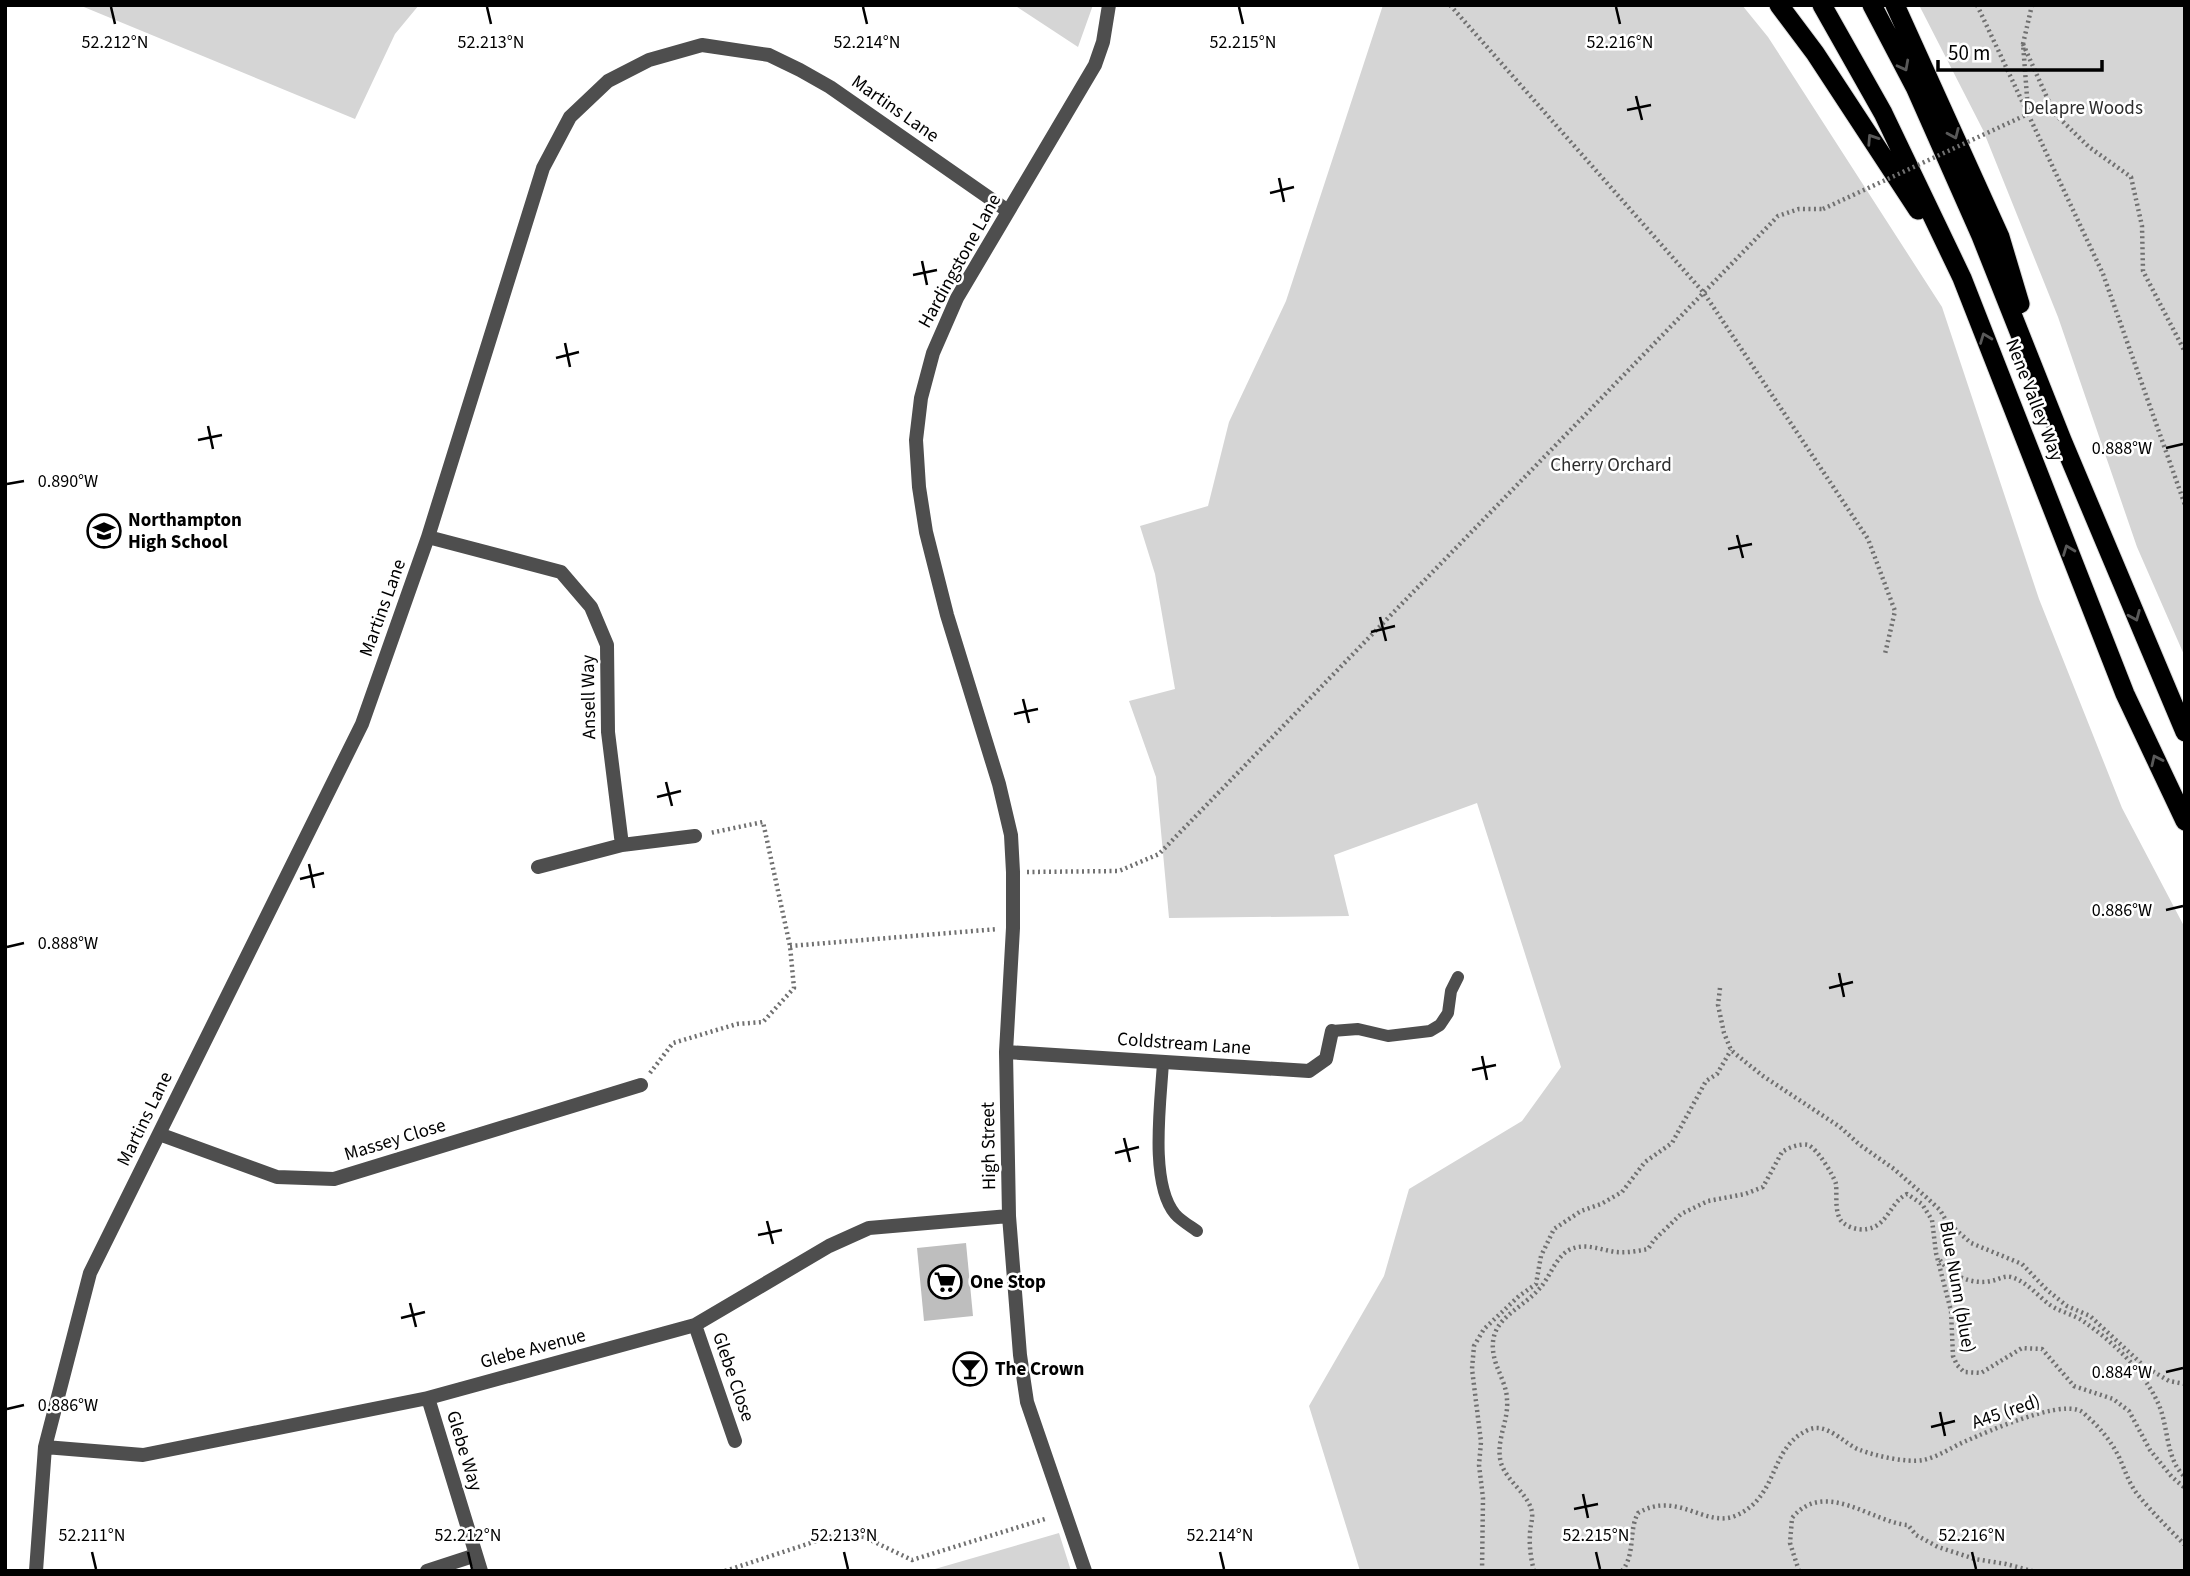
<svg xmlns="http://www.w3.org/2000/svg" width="2190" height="1576" viewBox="0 0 2190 1576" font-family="'Source Sans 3',sans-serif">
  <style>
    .green { fill: #d5d5d5 }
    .building { fill: #bebebe }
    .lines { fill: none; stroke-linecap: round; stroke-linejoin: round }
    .trunk-casing { stroke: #dbdbdb; stroke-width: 21 }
    .path { stroke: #707070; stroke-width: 4.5; stroke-dasharray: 2 3.5; stroke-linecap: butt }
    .service { stroke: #4e4e4e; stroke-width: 12 }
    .minor { stroke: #4e4e4e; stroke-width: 14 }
    .trunk { stroke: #000; stroke-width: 19 }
    .path-bridge { stroke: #707070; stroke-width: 4.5; stroke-dasharray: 2 3.5; stroke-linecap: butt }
    .oneway { stroke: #595959 }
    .ticks { fill: none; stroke: #000; stroke-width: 2.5 }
    .labels { text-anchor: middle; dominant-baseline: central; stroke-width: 5; stroke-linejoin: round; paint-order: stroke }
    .park-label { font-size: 19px; fill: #2c2c2c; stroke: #fff }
    .street-label { font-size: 19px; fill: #000; stroke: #fff }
    .poi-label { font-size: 19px; font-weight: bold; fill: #000; stroke: #fff; text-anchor: start }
    .ticks-label { font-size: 18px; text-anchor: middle; fill: #000; stroke: #fff; stroke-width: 5; stroke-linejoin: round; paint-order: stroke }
  </style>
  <rect width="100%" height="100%" fill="#fff"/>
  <!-- green -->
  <path class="green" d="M79,5h340l-24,29 -40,85z
    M1014,5h79l-15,42z
    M1383,5h359l26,32 174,270 97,292 83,209 63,120v643h-825l-51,-165 75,-130 25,-87 113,-68 39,-54 -84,-264 -143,52 15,61 -180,2 -13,-141 -27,-76 46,-12 -20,-115 -15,-48 68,-20 21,-84 57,-121z
    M1919,5h266v652l-48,-110 -79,-230 -75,-187z
    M1059,1533l12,38h-143z"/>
  <!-- building -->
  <path class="building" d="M966,1243l7,73 -49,5 -7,-73z"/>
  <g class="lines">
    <defs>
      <path id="trunk" d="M1779,5l36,48 103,157
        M1822,5l61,108 79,165 163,416 60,127
        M1872,5l43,82 66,149 81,204 123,292
        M1895,5l105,232 20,67"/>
    </defs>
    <!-- trunk casing -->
    <use href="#trunk" class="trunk-casing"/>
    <!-- path -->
    <path class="path" d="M1450,5l254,288 164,246 27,72 -10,43
      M1977,5l126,269 82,231
      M2023,44l31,69 35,34 42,30 11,49 1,45 42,81
      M2028,110l-5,-66 9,-39
      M1027,872l92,-1 40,-17 619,-638 21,-7h24
      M790,946l208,-17
      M1720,988l-2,17 6,28 7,17 7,6 25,20 77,51 20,18 34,24 32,28 14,13 7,12 24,21 51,21 25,26 20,16 23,10 54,50 25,15 16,3
      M650,1073l23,-30 64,-19 26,-2 31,-34 -4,-42 -27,-124 -53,11
      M1940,1260c11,16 32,25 51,21 7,-1 13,-6 20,-4 15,4 27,19 39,28 10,7 23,9 33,16 30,21 60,49 75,82 11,23 7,56 27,74
      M725,1571l116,-38 23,4 48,23 136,-42
      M1482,1571l1,-73 -4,-33 2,-23 -9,-73 2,-23 10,-17 35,-33 17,-12 5,-28 13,-27 27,-18 20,-7 21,-12 23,-30 27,-19 34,-62 11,-7 14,-24
      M1534,1571c-3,-12 -5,-25 -4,-37 0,-8 3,-14 2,-22 -4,-19 -25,-30 -31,-49 -6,-22 8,-42 6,-63 0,-12 -7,-25 -11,-36 -14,-44 21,-50 44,-76 10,-11 15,-30 29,-38 16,-8 31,0 47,2 11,1 22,-1 32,-3l6,-9 27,-26 27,-13 37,-7 18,-7 19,-35c6,-4 18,-9 26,-7 9,3 26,31 28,39 1,11 -1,23 3,33 3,9 19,14 28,12 21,-3 23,-27 40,-35l15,10 10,16 4,33 15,58 2,45 4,9 7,7 17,1 41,-25 20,1 32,37 39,13 16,12 21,39 22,27 13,11
      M1622,1571c14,-18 6,-39 16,-58 39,-23 67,15 97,3 45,-19 33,-68 73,-86 19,-9 37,15 52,20 16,6 47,13 63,10 15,-3 29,-13 43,-19 23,-10 89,-39 112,-31 5,1 8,6 12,9 12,11 22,24 29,38 6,13 10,27 19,38 14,17 31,34 47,50
      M1799,1571l-9,-28 2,-25c33,-40 81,5 116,7l8,10 22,12 37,12 31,5 26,7"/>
    <!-- service -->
    <path class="service" d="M1332,1031l26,-2 30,7 42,-5 10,-6 8,-12 3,-22 7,-14
      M1163,1062c-2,38 -14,121 12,152 5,6 15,12 22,17"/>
    <!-- minor -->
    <path class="minor" d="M428,537l133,35 30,35 16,38 1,87 14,113
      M538,867l84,-22 73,-9
      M1006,1052l303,19 17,-12 6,-28
      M159,1134l118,43 57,2 307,-94
      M695,1325l40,116
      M428,1398l53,173
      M45,1447l98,8 285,-57 267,-73 134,-79 40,-18 140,-12
      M36,1571l9,-124 45,-174 272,-549 66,-187 115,-369 27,-51 38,-36 41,-21 53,-15 67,10 31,15 30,17 178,124
      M427,1571l49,-16
      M1085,1571l-58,-169 -7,-47 -11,-139 -3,-164 7,-124v-56l-2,-37 -12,-51 -52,-169 -21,-83 -7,-45 -3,-47 5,-42 12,-45 24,-55 138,-233 8,-23 6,-37"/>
    <!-- trunk -->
    <use href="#trunk" class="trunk"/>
    <!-- path-bridge -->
    <path class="path-bridge" d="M1823,209l205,-95"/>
  </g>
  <!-- one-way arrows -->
  <defs><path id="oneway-chevron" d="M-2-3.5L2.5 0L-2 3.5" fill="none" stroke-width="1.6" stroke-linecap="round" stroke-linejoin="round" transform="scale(1.75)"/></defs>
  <g class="oneway">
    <use href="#oneway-chevron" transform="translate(1904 66) rotate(62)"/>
    <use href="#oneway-chevron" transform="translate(1954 134) rotate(66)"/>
    <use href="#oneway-chevron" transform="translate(1872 139) rotate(-123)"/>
    <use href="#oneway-chevron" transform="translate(1985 338) rotate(-111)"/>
    <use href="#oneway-chevron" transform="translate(2068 550) rotate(-111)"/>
    <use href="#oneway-chevron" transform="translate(2135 616) rotate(67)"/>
    <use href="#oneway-chevron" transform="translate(2156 760) rotate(-115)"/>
  </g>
  <!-- ticks -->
  <path class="ticks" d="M111,7l4,17M487,7l4,17M863,7l4,17M1239,7l4,17M1616,7l4,17M1636,96l6,24M1627,110l24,-5M1279,178l5,24M1270,193l24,-6M922,261l5,24M913,275l24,-5M565,343l5,24M556,358l23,-6M208,426l5,23M198,440l24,-5M2166,448l17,-4M7,484l17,-3M1737,535l6,23M1728,549l24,-5M1380,617l6,24M1371,632l24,-6M1023,699l6,24M1014,714l24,-5M666,782l6,24M657,797l24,-6M309,864l5,24M300,879l24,-6M2166,910l17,-4M7,947l17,-4M1839,973l5,24M1829,988l24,-6M1482,1056l5,24M1472,1070l24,-5M1124,1138l6,24M1115,1153l24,-6M767,1221l6,23M758,1235l24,-5M410,1303l6,24M401,1318l24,-6M2166,1372l17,-4M7,1409l17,-4M1940,1412l5,24M1931,1427l24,-6M1583,1494l5,24M1574,1509l24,-5M92,1552l4,17M468,1552l4,17M844,1552l4,17M1220,1552l4,17M1596,1552l4,17M1972,1552l4,17"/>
  <!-- icons -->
  <defs>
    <symbol id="school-ring" viewBox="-11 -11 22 22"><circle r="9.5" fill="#fff" stroke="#000" stroke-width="1.5"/><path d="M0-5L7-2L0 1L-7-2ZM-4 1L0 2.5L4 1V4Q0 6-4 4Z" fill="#000"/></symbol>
    <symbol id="supermarket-ring" viewBox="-11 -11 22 22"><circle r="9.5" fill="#fff" stroke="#000" stroke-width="1.5"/><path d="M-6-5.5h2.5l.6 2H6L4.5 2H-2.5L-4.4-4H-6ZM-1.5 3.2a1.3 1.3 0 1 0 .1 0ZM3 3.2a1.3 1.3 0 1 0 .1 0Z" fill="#000"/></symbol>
    <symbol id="bar-ring" viewBox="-11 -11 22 22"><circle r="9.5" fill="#fff" stroke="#000" stroke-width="1.5"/><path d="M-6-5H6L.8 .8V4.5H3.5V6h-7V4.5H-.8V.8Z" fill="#000"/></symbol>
  </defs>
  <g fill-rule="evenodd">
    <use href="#school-ring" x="85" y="512" width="38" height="38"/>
    <use href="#supermarket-ring" x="926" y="1263" width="38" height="38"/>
    <use href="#bar-ring" x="951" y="1350" width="38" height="38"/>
  </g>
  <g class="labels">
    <!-- park labels -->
    <g class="park-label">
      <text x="2083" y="108">Delapre Woods</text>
      <text x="1611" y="465">Cherry Orchard</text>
    </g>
    <!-- street labels -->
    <g class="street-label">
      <text transform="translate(895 109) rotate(35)">Martins Lane</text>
      <text transform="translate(960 261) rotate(-61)">Hardingstone Lane</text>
      <text transform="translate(2034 400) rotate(69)">Nene Valley Way</text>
      <text transform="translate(383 608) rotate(-70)">Martins Lane</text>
      <text transform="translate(589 697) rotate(-91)">Ansell Way</text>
      <text transform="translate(1184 1044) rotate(4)">Coldstream Lane</text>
      <text transform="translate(145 1119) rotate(-64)">Martins Lane</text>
      <text transform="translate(395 1140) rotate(-17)">Massey Close</text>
      <text transform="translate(989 1146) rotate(-91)">High Street</text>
      <text transform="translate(1957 1287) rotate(80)">Blue Nunn (blue)</text>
      <text transform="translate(533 1349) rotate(-15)">Glebe Avenue</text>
      <text transform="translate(733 1377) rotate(71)">Glebe Close</text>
      <text transform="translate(2006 1412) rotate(-19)">A45 (red)</text>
      <text transform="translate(464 1451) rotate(73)">Glebe Way</text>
    </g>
    <!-- poi labels -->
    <g class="poi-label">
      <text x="128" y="520">Northampton<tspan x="128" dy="22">High School</tspan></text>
      <text x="970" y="1282">One Stop</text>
      <text x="995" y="1369">The Crown</text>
    </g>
  </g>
  <g class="ticks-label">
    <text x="115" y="48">52.212°N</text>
    <text x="491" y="48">52.213°N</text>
    <text x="867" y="48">52.214°N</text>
    <text x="1243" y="48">52.215°N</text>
    <text x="1620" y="48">52.216°N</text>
    <text x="2122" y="454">0.888°W</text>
    <text x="68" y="487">0.890°W</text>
    <text x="2122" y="916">0.886°W</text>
    <text x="68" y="949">0.888°W</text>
    <text x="2122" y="1378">0.884°W</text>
    <text x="68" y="1411">0.886°W</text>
    <text x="92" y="1541">52.211°N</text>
    <text x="468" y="1541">52.212°N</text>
    <text x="844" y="1541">52.213°N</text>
    <text x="1220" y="1541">52.214°N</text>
    <text x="1596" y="1541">52.215°N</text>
    <text x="1972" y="1541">52.216°N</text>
  </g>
  <!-- border -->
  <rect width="2190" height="1576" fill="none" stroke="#000000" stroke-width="14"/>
  <!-- scale -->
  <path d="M1938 60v10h164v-10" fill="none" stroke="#000000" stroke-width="3.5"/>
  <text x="1948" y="60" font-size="21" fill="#000000" stroke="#ffffff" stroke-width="5" paint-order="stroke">50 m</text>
</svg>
